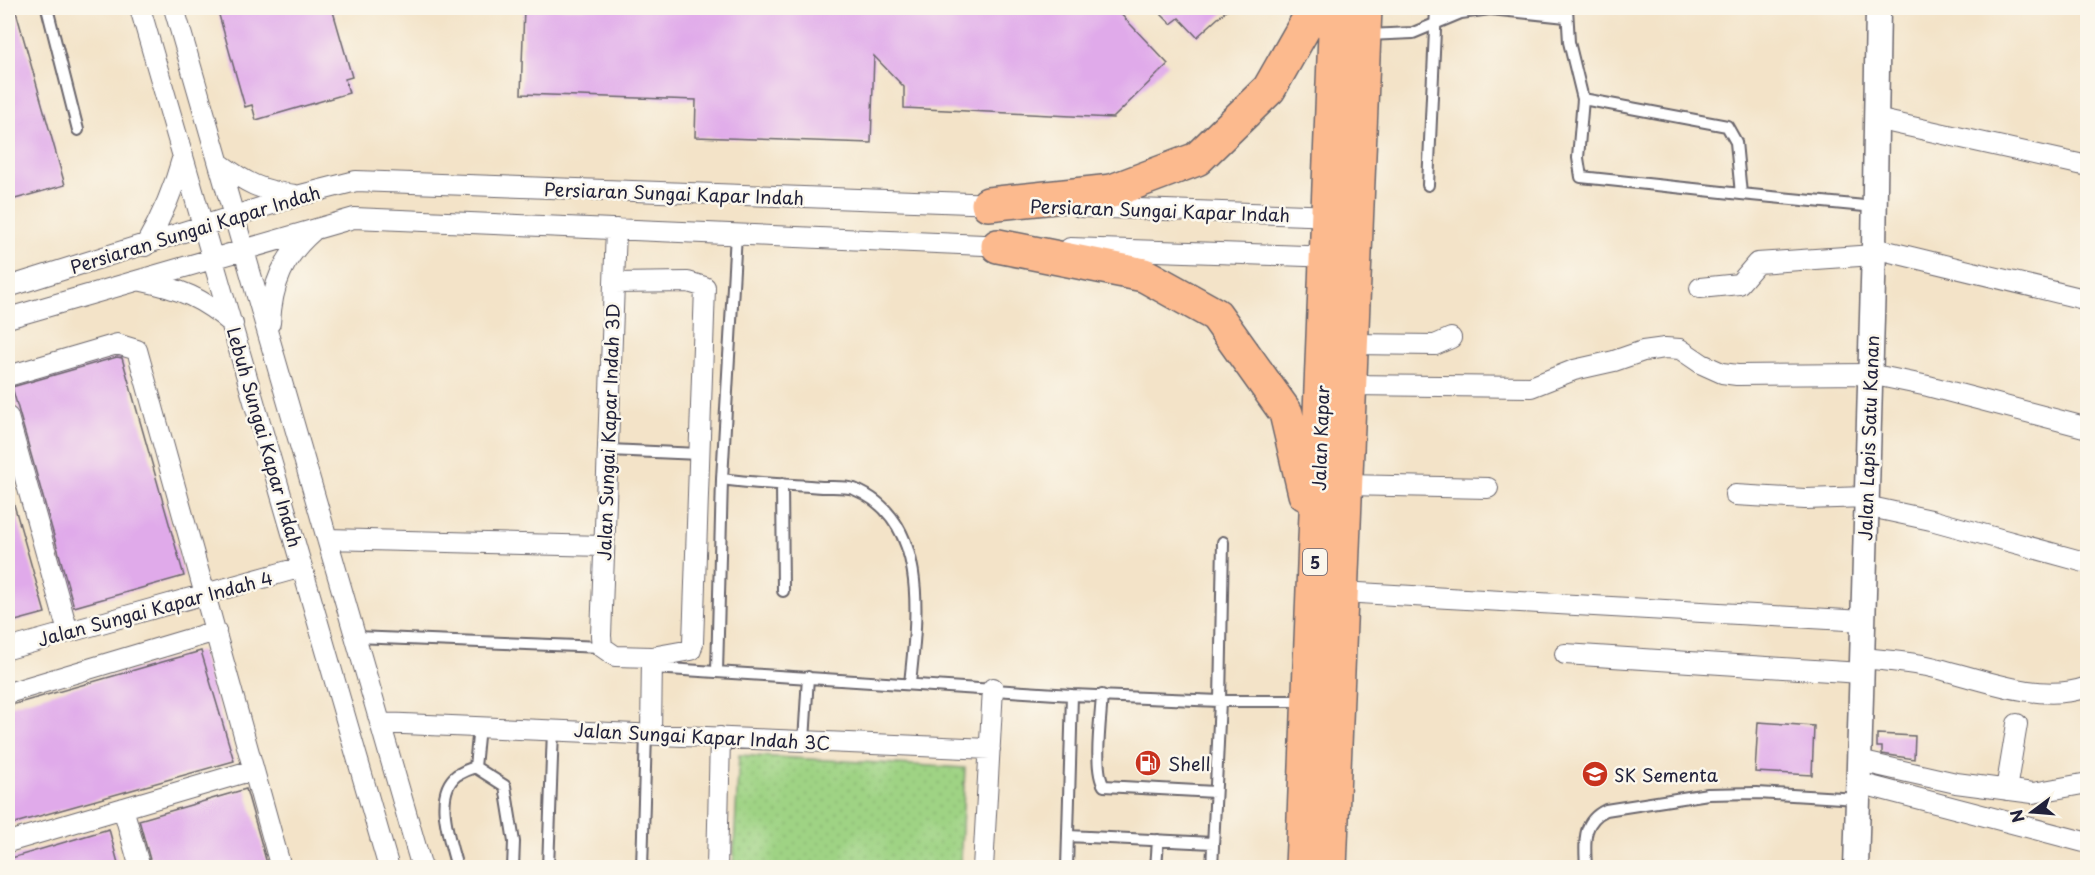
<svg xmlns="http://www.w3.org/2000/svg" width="2095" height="875" viewBox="0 0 2095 875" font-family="'Playpen Sans',sans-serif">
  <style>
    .park { fill: url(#park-dots); stroke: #607a60; stroke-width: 1.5 }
    .building { fill: #e0aaea }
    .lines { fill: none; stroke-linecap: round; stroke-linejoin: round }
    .service-casing { stroke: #6b666c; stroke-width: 14 }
    .minor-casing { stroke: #6b666c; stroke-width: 22 }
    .tertiary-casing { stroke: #6b666c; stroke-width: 27 }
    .trunk-casing { stroke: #6b666c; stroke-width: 36 }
    .service { stroke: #fff; stroke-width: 10 }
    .minor { stroke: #fff; stroke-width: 20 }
    .tertiary { stroke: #fff; stroke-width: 24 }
    .trunk { stroke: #fcba8e; stroke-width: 33 }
    .labels { text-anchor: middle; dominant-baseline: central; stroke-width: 5; stroke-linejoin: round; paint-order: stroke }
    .shield { fill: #fbf7ec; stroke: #636270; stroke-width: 1.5 }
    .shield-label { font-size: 16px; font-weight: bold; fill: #22223b }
    .street-label { font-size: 18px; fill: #22223b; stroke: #fbf7ec }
    .poi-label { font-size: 18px; fill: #22223b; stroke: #fbf7ec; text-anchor: start }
  </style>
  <defs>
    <pattern id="park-dots" width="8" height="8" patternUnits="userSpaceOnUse" patternTransform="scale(1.5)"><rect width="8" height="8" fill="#9fd384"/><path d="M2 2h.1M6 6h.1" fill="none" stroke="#89b573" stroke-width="1.8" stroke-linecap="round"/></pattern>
  </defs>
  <rect width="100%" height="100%" fill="#fbf7ec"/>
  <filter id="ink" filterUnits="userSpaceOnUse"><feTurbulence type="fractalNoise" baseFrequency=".0167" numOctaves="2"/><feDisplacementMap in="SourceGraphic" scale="12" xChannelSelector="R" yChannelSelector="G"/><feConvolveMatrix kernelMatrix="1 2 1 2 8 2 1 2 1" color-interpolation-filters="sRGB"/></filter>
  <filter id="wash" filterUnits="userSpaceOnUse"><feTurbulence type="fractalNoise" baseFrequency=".008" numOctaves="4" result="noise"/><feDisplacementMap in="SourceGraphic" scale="24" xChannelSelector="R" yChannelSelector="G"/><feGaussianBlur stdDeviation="1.35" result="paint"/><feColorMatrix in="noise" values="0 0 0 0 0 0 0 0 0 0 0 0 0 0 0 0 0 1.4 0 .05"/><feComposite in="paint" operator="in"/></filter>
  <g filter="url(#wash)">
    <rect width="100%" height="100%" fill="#f3e3c8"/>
    <!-- park -->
    <path class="park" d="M739,755l226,13 -5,99h-227z"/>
    <g id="blocks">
      <!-- building -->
      <path class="building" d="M8,8h7l50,177 -57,16z
        M217,8h115l20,69 -7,2 4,14 -93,27 -4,-15 -7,2z
        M524,8h591l53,56 -55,54 -209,-10v-21l-30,-31 -3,87 -176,-6 1,-37 -175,-6z
        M1155,8h74l-32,29 -18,-19 -8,6z
        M117,357l5,1 62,218 -110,31 -62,-220z
        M8,494h3l34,119 -37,10z
        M201,651l33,110 -226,64v-119z
        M1758,722l56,4 -2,49 -57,-3z
        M1877,734l38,2 -1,23 -32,-5v-7h-5z
        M246,789l22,78h-116l-13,-47z
        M109,829l10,38h-111v-8z"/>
    </g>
  </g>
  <g filter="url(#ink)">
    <use href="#blocks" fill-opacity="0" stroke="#6b666c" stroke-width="1.5"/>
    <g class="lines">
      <defs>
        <path id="service" d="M47,8l31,122
          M1567,8l2,34 14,57 144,27 9,16 5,52 134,13
          M1367,35l46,-2 48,-20 29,-4 76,8
          M1583,99l-5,59 3,19 160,17
          M1428,185l8,-177
          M609,450l90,4
          M722,479c33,5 67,5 100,8 10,0 23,-1 32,2 76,31 63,130 56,194
          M782,484l1,107
          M356,637l246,10
          M653,668l419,27
          M717,672l5,-193 14,-245
          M1102,695c-1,21 -9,75 2,91l111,6
          M804,741l4,-64
          M475,767l30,19 9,56 -1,26
          M475,767l4,-41
          M1068,836l145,7
          M457,868c-6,-25 -25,-74 0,-93 5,-3 12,-6 18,-8
          M548,868l5,-138
          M642,868l4,-134
          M1067,868l5,-173 148,6h84
          M1156,868l2,-28
          M1212,868l8,-167 3,-159
          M1586,868c-1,-25 -5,-46 20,-58l102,-16 49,-1 101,6"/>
        <path id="minor" d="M140,8l249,860
          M174,8l248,860
          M1876,119l212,47
          M219,163c27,20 42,28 76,32
          M1080,207l256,9
          M616,229l-15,407 1,11 13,9 37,1 -1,77
          M145,246c17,-29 29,-57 38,-90
          M1070,248l264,9
          M1874,248l214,52
          M142,281c39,8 60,17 91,43
          M614,283l74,-1 17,5 -12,356 -2,7 -39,7
          M8,287l293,-92 55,-14 641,23
          M1700,288l39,-4 18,-21 117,-8
          M8,318l346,-100 653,28
          M270,323c2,-39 13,-66 43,-92
          M1351,344l84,1 16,-7
          M8,376l109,-32 20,6 144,518
          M1349,385l182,2 43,-17 40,-9 29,-10 22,-3 15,1 22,15 20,9 15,2 133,-1 58,12 160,42
          M8,417l60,215
          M1345,485l143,3
          M1735,495l70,4 61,-2
          M1866,506l65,14 157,43
          M327,539l277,7
          M1341,592l523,29
          M8,649l294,-82
          M1565,654l296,19
          M1862,658c22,2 44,4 65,8 47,10 112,39 160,21
          M8,693l208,-62
          M380,723l610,26
          M1859,761l97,22 77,10 55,-10
          M1859,783l229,60
          M2006,790l11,-66
          M123,808l17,60
          M8,842l245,-72
          M717,868l3,-131
          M983,868l10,-180"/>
        <path id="tertiary" d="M1856,868l18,-620 4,-240"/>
        <path id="trunk" d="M988,204l124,-13 85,-32 72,-70 46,-81
          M998,246l146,29 72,40 70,98 19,81
          M1302,868l34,-860
          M1330,868l35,-860"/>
      </defs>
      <!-- service casing -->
      <use href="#service" class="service-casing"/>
      <!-- minor casing -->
      <use href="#minor" class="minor-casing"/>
      <!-- tertiary casing -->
      <use href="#tertiary" class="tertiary-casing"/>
      <!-- trunk casing -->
      <use href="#trunk" class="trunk-casing"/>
      <!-- service -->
      <use href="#service" class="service"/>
      <!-- minor -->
      <use href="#minor" class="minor"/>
      <!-- tertiary -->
      <use href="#tertiary" class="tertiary"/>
      <!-- trunk -->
      <use href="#trunk" class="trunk"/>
    </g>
  </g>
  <!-- icons -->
  <defs>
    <symbol id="fuel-disc" viewBox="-11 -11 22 22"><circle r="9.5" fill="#c8321e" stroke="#fbf7ec"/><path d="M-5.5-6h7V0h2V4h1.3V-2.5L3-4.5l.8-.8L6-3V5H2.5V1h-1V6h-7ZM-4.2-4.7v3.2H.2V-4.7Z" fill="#fff"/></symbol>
    <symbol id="school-disc" viewBox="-11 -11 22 22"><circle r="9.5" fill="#c8321e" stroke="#fbf7ec"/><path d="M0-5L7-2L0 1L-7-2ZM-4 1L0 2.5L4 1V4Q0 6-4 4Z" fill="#fff"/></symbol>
  </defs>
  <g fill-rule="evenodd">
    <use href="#fuel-disc" x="1133" y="748" width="30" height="30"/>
    <use href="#school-disc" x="1580" y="759" width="30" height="30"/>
  </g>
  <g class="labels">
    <!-- shield labels -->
    <rect class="shield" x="1303" y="549" width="24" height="26" rx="4.5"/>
    <g class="shield-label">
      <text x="1315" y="562">5</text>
    </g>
    <!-- street labels -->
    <g class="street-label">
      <text transform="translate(674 193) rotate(2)">Persiaran Sungai Kapar Indah</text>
      <text transform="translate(1160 210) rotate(2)">Persiaran Sungai Kapar Indah</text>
      <text transform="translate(195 229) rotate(-17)">Persiaran Sungai Kapar Indah</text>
      <text transform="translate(608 432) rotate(-88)">Jalan Sungai Kapar Indah 3D</text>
      <text transform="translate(265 437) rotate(74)">Lebuh Sungai Kapar Indah</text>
      <text transform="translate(1320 438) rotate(-88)">Jalan Kapar</text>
      <text transform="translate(1868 438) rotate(-88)">Jalan Lapis Satu Kanan</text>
      <text transform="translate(155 608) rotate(-15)">Jalan Sungai Kapar Indah 4</text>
      <text transform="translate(702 736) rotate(3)">Jalan Sungai Kapar Indah 3C</text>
    </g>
    <!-- poi labels -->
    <g class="poi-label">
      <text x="1168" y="763">Shell</text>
      <text x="1614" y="774">SK Sementa</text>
    </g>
  </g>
  <!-- margin -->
  <rect width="2095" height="875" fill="none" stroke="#fbf7ec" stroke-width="30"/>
  <!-- north arrow -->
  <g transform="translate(2032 812) rotate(254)" stroke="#fbf7ec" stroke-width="4.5" paint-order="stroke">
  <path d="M0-4.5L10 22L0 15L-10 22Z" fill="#22223b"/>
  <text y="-9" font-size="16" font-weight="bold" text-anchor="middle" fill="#22223b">N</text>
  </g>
</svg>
